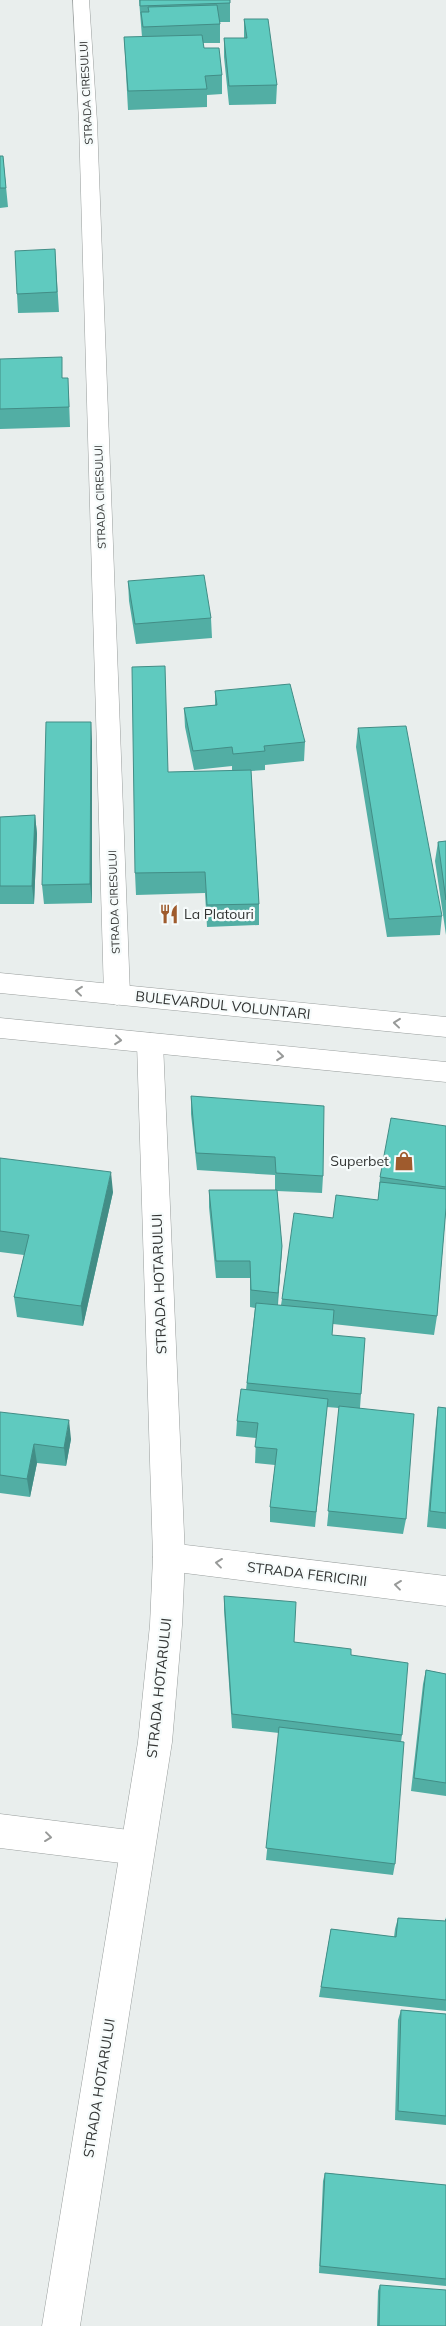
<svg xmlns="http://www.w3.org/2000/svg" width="446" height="2326" viewBox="0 0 446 2326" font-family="Mulish,sans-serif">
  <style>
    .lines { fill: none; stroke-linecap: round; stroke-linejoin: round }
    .minor-casing { stroke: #999e9d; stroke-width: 1 }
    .tertiary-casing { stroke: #999e9d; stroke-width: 1 }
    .trunk-casing { stroke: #999e9d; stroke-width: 1 }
    .minor { fill: #fff; fill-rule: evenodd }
    .tertiary { fill: #fff; fill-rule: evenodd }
    .trunk { fill: #fff; fill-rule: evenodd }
    .wall { fill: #52aea4 }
    .shaded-wall { fill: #428d86 }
    .building { fill: #5fcabf; stroke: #428d86 }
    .oneway { stroke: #989a99 }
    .labels { text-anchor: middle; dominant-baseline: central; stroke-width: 4.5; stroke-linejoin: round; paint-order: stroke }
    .far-street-label { font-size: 11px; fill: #323433; stroke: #f6fbfb }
    .poi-label { font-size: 14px; fill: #323433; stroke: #f6fbfb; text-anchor: start }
    .street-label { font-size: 14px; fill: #323433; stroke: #f6fbfb }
  </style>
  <rect width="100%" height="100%" fill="#e9eeed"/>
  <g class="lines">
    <defs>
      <path id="minor" d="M73,0h16l8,122 33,873 -4,7 -9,3 -9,-3 -4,-7 -25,-873z
        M169,1543l277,33v30l-277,-35 -11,-4 -5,-10 5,-10z
        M0,1814l137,17 12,5 5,12 -5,12 -12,5 -137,-17z"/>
      <path id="tertiary" d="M150,1033l9,3 4,7 22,514 -3,68 -10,117 -92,584h-38l96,-584 12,-117 3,-68 -16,-514 4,-7z"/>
      <path id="trunk" d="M0,973l446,44v20l-446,-44z
        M0,1018l446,44v20l-446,-44z"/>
    </defs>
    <!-- minor casing -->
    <use href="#minor" class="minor-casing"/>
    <!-- tertiary casing -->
    <use href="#tertiary" class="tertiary-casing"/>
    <!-- trunk casing -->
    <use href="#trunk" class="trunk-casing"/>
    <!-- minor -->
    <use href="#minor" class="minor"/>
    <!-- tertiary -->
    <use href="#tertiary" class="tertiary"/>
    <!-- trunk -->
    <use href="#trunk" class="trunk"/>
  </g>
  <!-- wall -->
  <path class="wall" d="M139,0h91v22h-10v21h-17l1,5 18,27v19l-15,1v12l-79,3 -4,-73h18z
    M244,19l33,66 -1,19 -47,1 -5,-48v-19h20z
    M0,156h3l5,51 -8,1z
    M55,249l4,63 -41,1 -1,-19z
    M0,359l63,19 6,20 1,29 -70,2z
    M128,581l83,37 1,20 -76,6 -7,-43z
    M215,691l90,51 -1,19 -39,4v5l-14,1 8,133v21l-52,2 -2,-34 -69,2 -1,-22 33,-101 64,-1v-5l-38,4 -9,-43 -1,-19 31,-3z
    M358,728l84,188 -2,19 -53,2 -31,-190z
    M92,741v162l-48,1 -2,-19z
    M35,815l2,19 -3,70h-34v-87z
    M446,841v94l-11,-74 3,-19z
    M191,1096l132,80 -1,17 -45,-2 5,55 -4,59h3l1,-6 51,-81 45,-18 2,-23 66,-51v82l-9,108 -3,19 -101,-11 -1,11 29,59 -1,14 46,111 -3,15 -76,-8 12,-118 -12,-1 -12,120 -45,-5v-15l5,-42 -20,-2 1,-25 -20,-2 1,-15 9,-31 9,-82 -5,-1v-29h-34l-7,-71v-17h66v-15l-78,-5 -6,-56z
    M0,1158l113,34 -30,134 -66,-9 -3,-20 10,-42 -24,-3z
    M438,1407l8,1v121l-19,-2 9,-104z
    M0,1412l71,27 -5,27 -29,-3 -7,34 -30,-4z
    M224,1596l70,46 57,13 51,80 -1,7 -6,122 -2,11 -127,-15 13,-127 -47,-5 -8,-118z
    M426,1670l20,4v122l-35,-5 12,-107z
    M446,1917v94l-127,-14 12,-68 63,8 1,-8 3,-11 47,3z
    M401,2010l45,4v111l-51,-5 3,-100z
    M325,2173l121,12v101l-127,-13 4,-92z
    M380,2285l66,41h-69l1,-35z"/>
  <!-- shaded-wall -->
  <path class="shaded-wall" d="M91,722l1,19v162l-2,-19z
    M35,815l2,19 -3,70 -2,-18z
    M111,1172l2,20 -30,134 -2,-20z
    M282,1246l-1,17 -4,47 1,-17z
    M69,1420l2,19 -5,27 -2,-18z
    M34,1444l3,19 -7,34 -3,-18z"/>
  <!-- building -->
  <path class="building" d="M140,0h90v3l-90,3z
    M217,5l3,19 -77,3 -2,-15h8l-1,-5z
    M244,19h24l9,66 -48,1 -5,-48h23z
    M202,35l2,13h15l3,27 -17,1 2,13 -79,2 -4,-54z
    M0,156h3l3,32h-6z
    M55,249l2,43 -40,2 -2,-43z
    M62,357v21h6l1,29 -69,2v-50z
    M204,575l7,43 -76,6 -7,-43z
    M165,666l3,106 83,-2 8,134 -52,1 -2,-33 -70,1 -3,-206z
    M290,684l15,58 -41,4 1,5 -32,3 -1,-7 -39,4 -9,-43 33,-3 -2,-14z
    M46,722h45l-1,162 -48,1z
    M406,726l36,190 -53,3 -31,-191z
    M35,815l-3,71h-32v-69z
    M446,841v59l-8,-58z
    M191,1096l133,10 -1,70 -47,-3 -1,-16 -79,-4z
    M391,1118l55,8v61l-66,-10z
    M0,1158l111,14 -30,134 -67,-9 15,-62 -29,-4z
    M380,1182l66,7v19l-9,108 -155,-17 12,-86 39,5 3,-23 42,5z
    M209,1190h68l5,56 -4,47 -27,-3 -1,-29h-34z
    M256,1303l78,7 -2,25 33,3 -4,56 -114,-11z
    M241,1389l87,10 -12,113 -46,-5 7,-58 -22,-2 3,-24 -21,-2z
    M339,1406l75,8 -8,105 -78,-8z
    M438,1407l8,1v105l-16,-2z
    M0,1412l69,8 -5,28 -30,-4 -7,35 -27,-4z
    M224,1596l72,6 -2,40 57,7v6l57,8 -6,72 -170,-21z
    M426,1670l20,4v109l-32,-5z
    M279,1727l125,15 -9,122 -129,-16z
    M398,1918l48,3v-2v81l-125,-13 10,-58 65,8z
    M401,2010l45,4v102l-48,-5z
    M325,2173l121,12v94l-126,-13z
    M380,2285l66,5v36h-67z"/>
  <!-- one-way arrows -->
  <defs><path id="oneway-chevron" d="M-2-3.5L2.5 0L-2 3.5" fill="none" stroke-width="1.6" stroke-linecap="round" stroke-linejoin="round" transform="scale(1.25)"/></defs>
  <g class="oneway">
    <use href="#oneway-chevron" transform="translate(79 991) rotate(-174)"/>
    <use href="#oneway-chevron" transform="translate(397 1023) rotate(-174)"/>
    <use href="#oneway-chevron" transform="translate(118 1040) rotate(6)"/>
    <use href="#oneway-chevron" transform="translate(280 1056) rotate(6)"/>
    <use href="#oneway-chevron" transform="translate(219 1563) rotate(-173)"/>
    <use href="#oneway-chevron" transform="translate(398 1585) rotate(-173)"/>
    <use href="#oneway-chevron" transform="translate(48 1837) rotate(7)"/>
  </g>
  <!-- icons -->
  <defs>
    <symbol id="restaurant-bare" viewBox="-9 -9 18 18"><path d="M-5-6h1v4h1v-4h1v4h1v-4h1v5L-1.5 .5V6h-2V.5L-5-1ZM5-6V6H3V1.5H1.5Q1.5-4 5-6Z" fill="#9f5b2d" stroke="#f6fbfb" stroke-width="2.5" paint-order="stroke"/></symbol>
    <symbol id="shop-bare" viewBox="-9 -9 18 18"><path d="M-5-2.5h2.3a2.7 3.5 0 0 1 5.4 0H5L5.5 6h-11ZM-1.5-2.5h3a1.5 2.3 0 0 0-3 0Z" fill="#9f5b2d" stroke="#f6fbfb" stroke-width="2.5" paint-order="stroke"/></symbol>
  </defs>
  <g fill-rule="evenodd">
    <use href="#restaurant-bare" x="155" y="900" width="28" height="28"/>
    <use href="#shop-bare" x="390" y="1147" width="28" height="28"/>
  </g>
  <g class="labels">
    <!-- far-street labels -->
    <g class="far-street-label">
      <text transform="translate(86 93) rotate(-93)">STRADA CIRESULUI</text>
      <text transform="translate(100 497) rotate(-92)">STRADA CIRESULUI</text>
      <text transform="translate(114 902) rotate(-92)">STRADA CIRESULUI</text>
    </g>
    <!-- poi labels -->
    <g class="poi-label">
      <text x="184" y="914">La Platouri</text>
      <text x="389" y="1161" text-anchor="end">Superbet</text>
    </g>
    <!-- street labels -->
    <g class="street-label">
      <text transform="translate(223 1005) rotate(6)">BULEVARDUL VOLUNTARI</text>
      <text transform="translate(159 1284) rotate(-92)">STRADA HOTARULUI</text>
      <text transform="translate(307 1574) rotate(7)">STRADA FERICIRII</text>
      <text transform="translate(159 1688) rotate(-84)">STRADA HOTARULUI</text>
      <text transform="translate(99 2088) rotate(-81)">STRADA HOTARULUI</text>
    </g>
  </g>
</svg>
